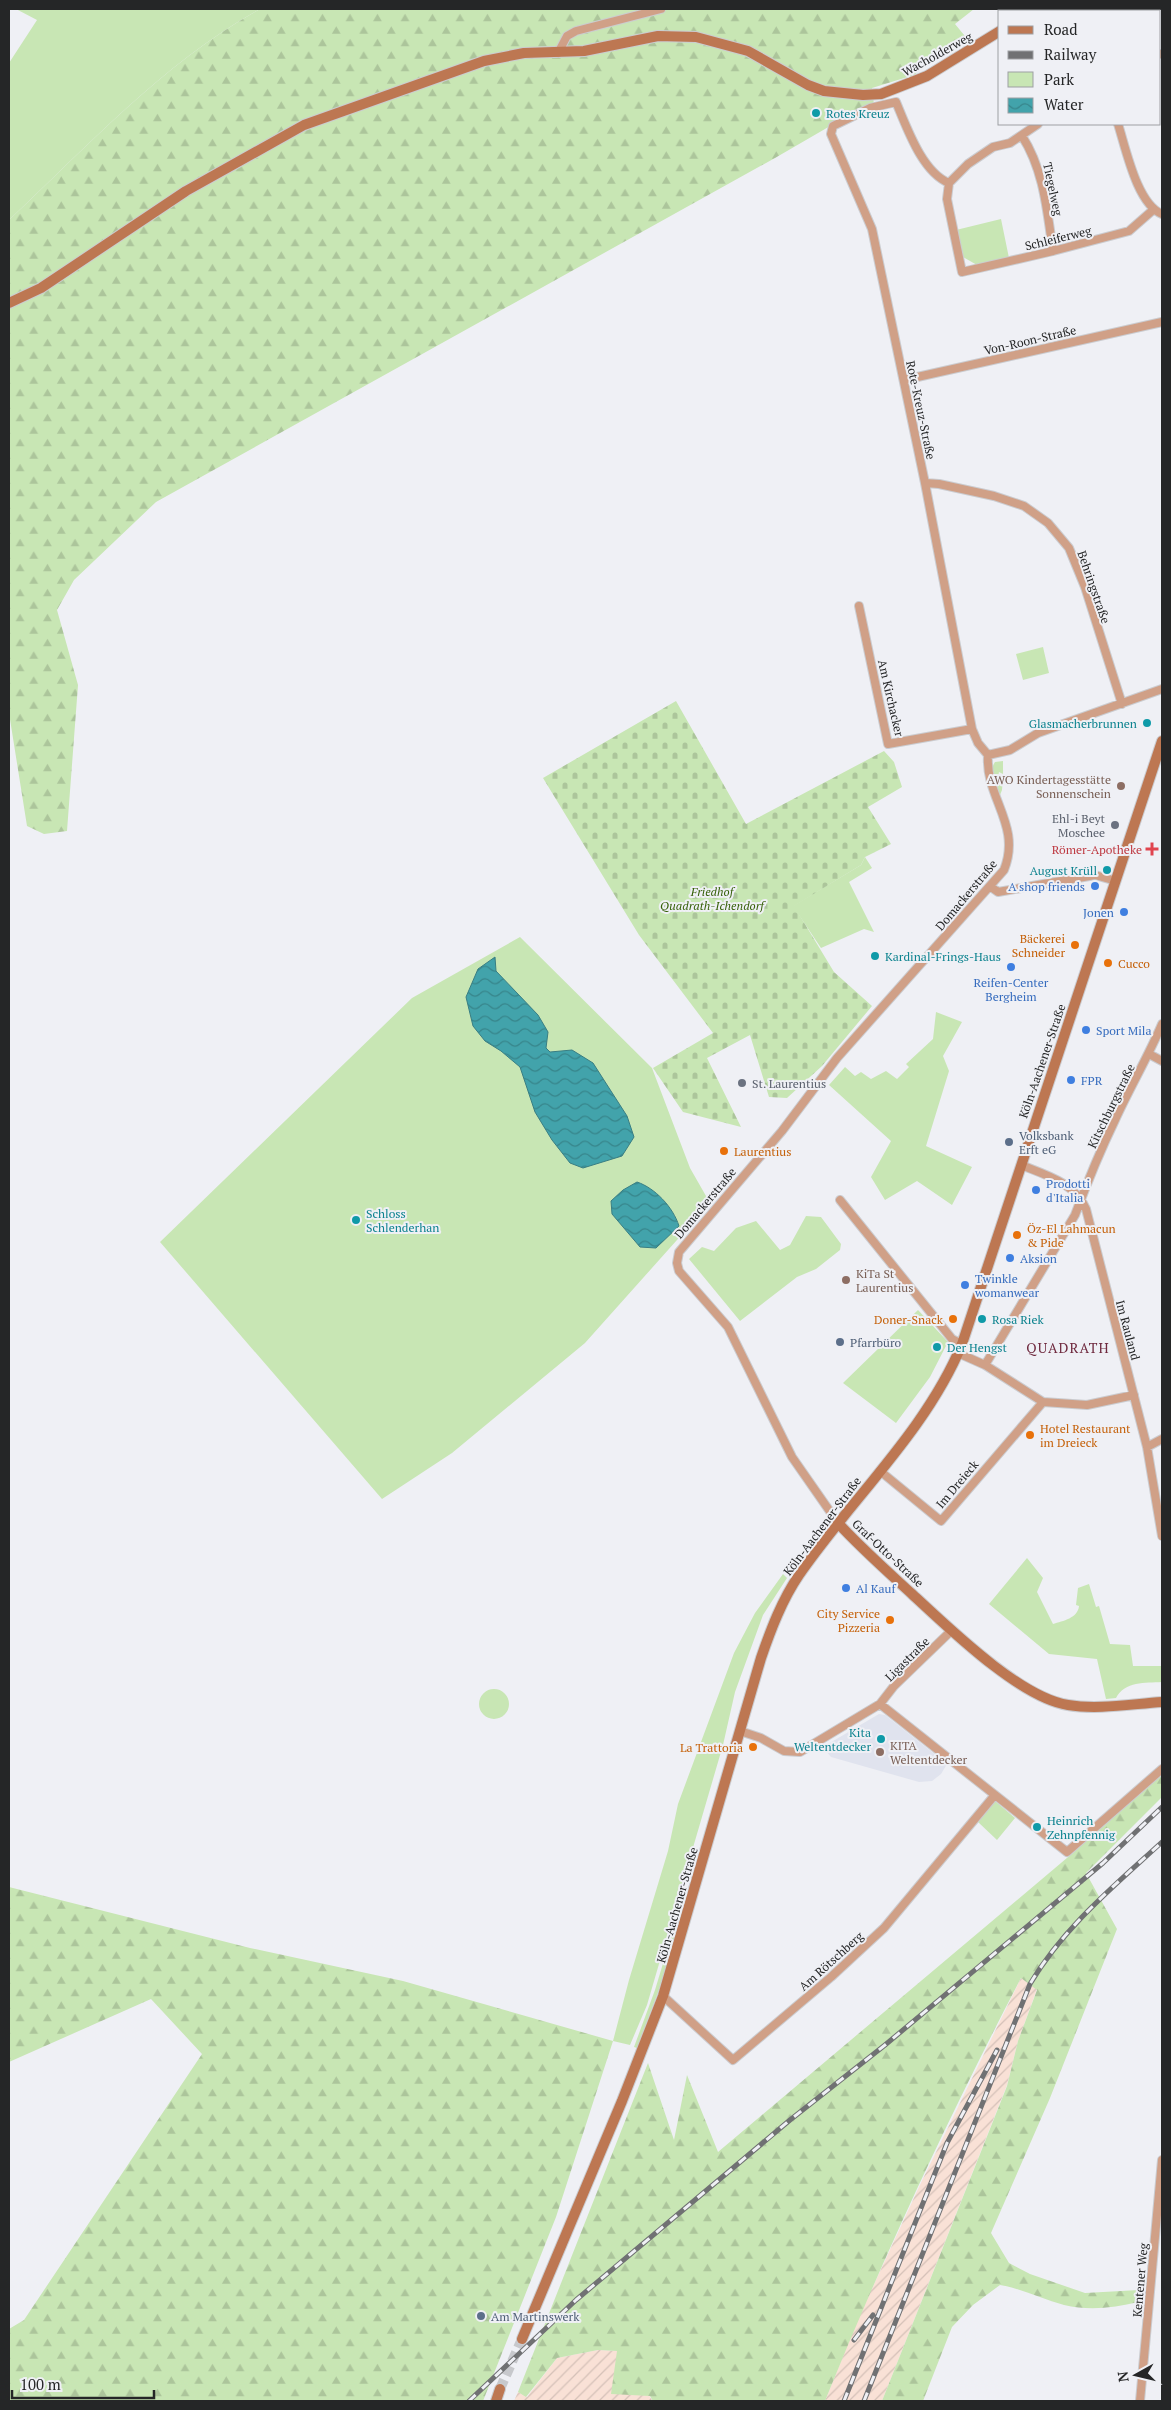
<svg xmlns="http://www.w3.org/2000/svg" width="1171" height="2410" viewBox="0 0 1171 2410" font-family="'PT Serif',serif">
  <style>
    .industrial { fill: url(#industrial-furrows) }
    .built { fill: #e0e3ee }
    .green { fill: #c8e6b4 }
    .forest { fill: url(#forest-firs) }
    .cemetery { fill: url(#cemetery-stones) }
    .water { fill: url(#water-waves); stroke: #397e83 }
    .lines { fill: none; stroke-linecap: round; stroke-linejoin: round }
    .secondary-tunnel { stroke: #c7c8cc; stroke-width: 10; stroke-dasharray: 10 5; stroke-linecap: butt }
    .street-casing { stroke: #cbccd0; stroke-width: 10 }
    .secondary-casing { stroke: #cbccd0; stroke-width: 12 }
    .street { stroke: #d0a087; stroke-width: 8 }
    .secondary { stroke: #bd7752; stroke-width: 10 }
    .rail-casing { stroke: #707173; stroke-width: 5 }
    .rail { stroke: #eff0f5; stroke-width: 3; stroke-dasharray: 9; stroke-linecap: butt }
    .culture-dot { fill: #0f9aa8; stroke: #eff0f5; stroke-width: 2 }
    .education-dot { fill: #8d6e63; stroke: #eff0f5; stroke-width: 2 }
    .worship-dot { fill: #6b7280; stroke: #eff0f5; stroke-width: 2 }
    .health-dot { fill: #e0444e; stroke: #eff0f5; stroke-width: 2 }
    .shop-dot { fill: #3f7fe0; stroke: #eff0f5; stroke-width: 2 }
    .food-dot { fill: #e8710a; stroke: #eff0f5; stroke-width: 2 }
    .service-dot { fill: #5c6f8a; stroke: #eff0f5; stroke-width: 2 }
    .labels { text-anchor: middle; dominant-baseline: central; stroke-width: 4; stroke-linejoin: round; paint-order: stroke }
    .street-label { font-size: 12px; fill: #252627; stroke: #eff0f5 }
    .culture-label { font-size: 12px; fill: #0d838f; stroke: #eff0f5; text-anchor: start }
    .education-label { font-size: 12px; fill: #785e54; stroke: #eff0f5; text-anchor: start }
    .worship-label { font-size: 12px; fill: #5b616d; stroke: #eff0f5; text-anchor: end }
    .health-label { font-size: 12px; fill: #be3a42; stroke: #eff0f5; text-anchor: end }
    .shop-label { font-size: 12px; fill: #366cbe; stroke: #eff0f5; text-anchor: start }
    .park-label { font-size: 12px; font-style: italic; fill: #345f06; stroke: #eff0f5 }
    .food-label { font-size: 12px; fill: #c56008; stroke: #eff0f5; text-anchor: end }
    .service-label { font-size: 12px; fill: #4e5e75; stroke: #eff0f5; text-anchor: start }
    .neighbourhood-label { font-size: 14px; letter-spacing: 1px; fill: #6e293e; stroke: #eff0f5 }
  </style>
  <defs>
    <pattern id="industrial-furrows" width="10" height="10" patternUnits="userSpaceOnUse" patternTransform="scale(1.25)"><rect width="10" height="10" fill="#f9e1d6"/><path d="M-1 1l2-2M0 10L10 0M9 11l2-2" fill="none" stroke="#d5c1b8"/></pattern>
    <pattern id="forest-firs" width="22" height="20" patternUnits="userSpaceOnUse" patternTransform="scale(1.25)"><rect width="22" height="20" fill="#c8e6b4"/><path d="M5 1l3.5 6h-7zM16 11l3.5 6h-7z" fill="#acc59b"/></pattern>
    <pattern id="cemetery-stones" width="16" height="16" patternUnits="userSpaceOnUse" patternTransform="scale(1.25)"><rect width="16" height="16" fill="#c8e6b4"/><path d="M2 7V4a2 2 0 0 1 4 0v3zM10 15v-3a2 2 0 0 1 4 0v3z" fill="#acc59b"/></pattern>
    <pattern id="water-waves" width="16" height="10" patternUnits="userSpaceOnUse" patternTransform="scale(1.25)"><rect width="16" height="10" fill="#42a3ab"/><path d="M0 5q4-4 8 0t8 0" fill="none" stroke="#37858b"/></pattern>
  </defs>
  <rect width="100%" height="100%" fill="#eff0f5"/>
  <!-- industrial -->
  <path class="industrial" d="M1021,1978l16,11 -19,52 -11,44 -125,316h-57l33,-82 61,-132z
    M598,2350l20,1 35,50h-139l4,-9 9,5 30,-39z"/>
  <!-- built -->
  <path class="built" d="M879,1714l6,1 62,49 -6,10 -9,7 -13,1 -88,-25 -8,-10z"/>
  <!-- green -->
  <path class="green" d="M16,9h244c-96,53 -172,137 -251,211v-157l28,-43z
    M1001,219l8,39 -32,7 -14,-8 -7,-27z
    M1043,647l6,26 -26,7 -7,-26z
    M1003,761v13l-4,-2 -1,5h5l-1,13 -2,5c-5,-10 -12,-23 -5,-33z
    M865,857l7,11 -23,14 25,50 -10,-3 -43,19 -28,-42 68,-41z
    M520,937l132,131 38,100 20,35 -125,140 -133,110 -70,46 -222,-257 252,-244z
    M936,1012l26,10 -19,34 6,15 -23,75 46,21 -20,38 -35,-24 -32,19 -14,-23 20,-36 -62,-56 16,-18 10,9 6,-4 10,7 15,-8 11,8 12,-12 -3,-3 27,-25z
    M806,1216l15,1 20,27 -1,6 -24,19 -19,8 -57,44 -51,-62 13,-12 12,4 22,-23 20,-7 24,29 10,-5z
    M918,1310l30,32 -18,35 -34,46 -53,-40z
    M1027,1558l16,20 -6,14 16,32c10,-3 25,-6 26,-18l-3,-1 2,-17 11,-4 7,23 3,-1 11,38 20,1 3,21h29v16c-17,1 -37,-1 -46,16l-10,1 -9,-40 -48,-5 -60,-50z
    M783,1574l4,4 -24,37 -28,77 -12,53 -76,260 -17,40 -17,-4 16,-61 39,-129 10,-47 56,-151 21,-40z
    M479 1704a15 15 0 1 1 30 0a15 15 0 1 1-30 0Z
    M995,1801l20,17 -18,22 -19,-18z
    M686,1887l3,1 -29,99 -23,61 -3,-1 21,-57z"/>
  <!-- forest -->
  <path class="forest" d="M260,9h714l-19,15 14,17 -44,25 -11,9 -42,13 2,17 -18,6 -81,47 -619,344 -82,78 -17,30 21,75 -11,146 -23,3 -17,-8 -18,-113v-493c79,-74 155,-158 251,-211z
    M1162,1774v23l-76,76 31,56 -67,169 -59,135 18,30 21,11 55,19 54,-3 -1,12c-24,6 -49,9 -74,3 -22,-6 -41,-16 -64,-20l-27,20 -21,22 -29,74h-41l125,-315 11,-45 19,-51 -16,-12c-72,138 -138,279 -196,423h-172l-3,-5 -39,-2 6,-43 -19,-1 -41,8 -31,39 -8,-5 130,-329 26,77 13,-65 31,77 356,-300z
    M9,1887l241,61 153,33 210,60 -57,176 -73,184h-474v-72l15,-9 178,-266 -51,-55 -142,63z"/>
  <!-- cemetery -->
  <path class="cemetery" d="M676,701l70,123 138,-73 10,11 8,25 -34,20 23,37 -26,13 -4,8 -67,41 40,66 38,34 -50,60 -35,32 -18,-1 -19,-62 -43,23 34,69 -58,-15 -30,-44 60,-35 -74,-98 -96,-157z"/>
  <!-- water -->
  <path class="water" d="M495,957l1,14 42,44 10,17 -2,16 4,4 22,-2 21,13 34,53 7,21 -12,19 -39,12 -13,-5 -18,-23 -17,-28 -15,-45 -19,-16 -16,-10 -12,-15 -7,-29 12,-28z
    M637,1182c18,6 36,25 42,44l-23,22 -16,-1 -28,-33 -1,-13 12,-11z"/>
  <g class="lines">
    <!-- secondary-tunnel -->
    <path class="secondary-tunnel" d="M500,2389l22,-50"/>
    <defs>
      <path id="street" d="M1140,9l1,2
        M558,53l9,-17 9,-5 85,-22
        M1160,54h2
        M1038,124l-28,19 -17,4 -25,17 -19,19 -2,16 15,73 91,-21 76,-20 24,-21
        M1118,124c8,25 19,80 44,90
        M1022,136c22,34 25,75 31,115
        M949,183c-27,-11 -42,-55 -53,-81l-26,6 -37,18 -2,8 41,95 53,254 47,246 6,14 10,12
        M904,380l258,-58
        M925,483l14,1 55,12 30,10 24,17 21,25 16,39 37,117
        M859,606l29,138 84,-15
        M991,887l7,5 97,-17 21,6
        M1149,1054l13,7
        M1021,1165c25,10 54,18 65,44l61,238 15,89
        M840,1200l112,139 10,5
        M958,1353l27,12 58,37 44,3 47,-10
        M985,1365l90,-150c12,-32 25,-64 40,-95 15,-33 33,-63 47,-96
        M1147,1447l15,-8
        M880,1471l61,50 102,-119
        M838,1523l-46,-66 -64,-130 -49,-56 -2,-8 2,-11 103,-121 55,-73 167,-188c18,-45 -19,-72 -16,-115l22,-5 28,-17 124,-44
        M880,1704l187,148 95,-83
        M740,1731l21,7 23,13 16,1 80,-48 14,-18 58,-56
        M663,1996l70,64 98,-83 53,-49 110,-132
        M1140,2401l22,-241"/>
      <path id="secondary" d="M1032,11l4,-2
        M9,303l32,-15 145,-97 118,-66 180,-64 40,-8 60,-2 74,-15 38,1 52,14 60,34 16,6 39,4 18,-1 46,-18 73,-45
        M838,1523c23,25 49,48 74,71 36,33 108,104 156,111 30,5 63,-1 94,-3
        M522,2339l100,-238 41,-105 98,-338c10,-29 21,-58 38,-83 53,-77 127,-144 163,-231l200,-603
        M496,2401l4,-12"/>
    </defs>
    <!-- street casing -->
    <use href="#street" class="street-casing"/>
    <!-- secondary casing -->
    <use href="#secondary" class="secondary-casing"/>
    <!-- street -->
    <use href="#street" class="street"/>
    <!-- secondary -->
    <use href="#secondary" class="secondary"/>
    <defs>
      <path id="rail" d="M854,2340l19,-25
        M469,2401l107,-101 214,-180 95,-75 218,-182 59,-56
        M844,2401l103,-258 50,-93
        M864,2401l166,-417c34,-57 84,-98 132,-142"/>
    </defs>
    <!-- rail casing -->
    <use href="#rail" class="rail-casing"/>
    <!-- rail -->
    <use href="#rail" class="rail"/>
  </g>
  <!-- markers -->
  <g class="culture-dot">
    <circle cx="816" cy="113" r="5"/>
    <circle cx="1147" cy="723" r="5"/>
    <circle cx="1107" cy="870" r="5"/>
    <circle cx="875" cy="956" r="5"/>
    <circle cx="356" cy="1220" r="5"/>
    <circle cx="982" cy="1319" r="5"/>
    <circle cx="937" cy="1347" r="5"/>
    <circle cx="881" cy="1739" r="5"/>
    <circle cx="1037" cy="1827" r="5"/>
  </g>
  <g class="education-dot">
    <circle cx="1121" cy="786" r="5"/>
    <circle cx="846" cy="1280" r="5"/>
    <circle cx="880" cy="1752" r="5"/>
  </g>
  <g class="worship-dot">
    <circle cx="1115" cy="825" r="5"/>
    <circle cx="742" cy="1083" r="5"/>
  </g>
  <path class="health-dot" d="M1149.5 841.5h5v5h5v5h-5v5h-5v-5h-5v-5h5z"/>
  <g class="shop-dot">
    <circle cx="1095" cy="886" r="5"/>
    <circle cx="1124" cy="912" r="5"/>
    <circle cx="1011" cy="967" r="5"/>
    <circle cx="1086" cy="1030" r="5"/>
    <circle cx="1071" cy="1080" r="5"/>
    <circle cx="1036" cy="1190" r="5"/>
    <circle cx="1010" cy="1258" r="5"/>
    <circle cx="965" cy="1285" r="5"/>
    <circle cx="846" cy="1588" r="5"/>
  </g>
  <g class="food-dot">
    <circle cx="1075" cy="945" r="5"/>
    <circle cx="1108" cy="963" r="5"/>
    <circle cx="724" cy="1151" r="5"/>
    <circle cx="1017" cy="1235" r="5"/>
    <circle cx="953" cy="1319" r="5"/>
    <circle cx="1030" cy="1435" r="5"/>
    <circle cx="890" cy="1620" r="5"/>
    <circle cx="753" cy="1747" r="5"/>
  </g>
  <g class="service-dot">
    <circle cx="1009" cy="1142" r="5"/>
    <circle cx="840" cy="1342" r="5"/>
    <circle cx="481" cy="2316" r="5"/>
  </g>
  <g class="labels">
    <!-- street labels -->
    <g class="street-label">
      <text transform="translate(937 54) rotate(-29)">Wacholderweg</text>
      <text transform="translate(1053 189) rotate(78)">Tiegelweg</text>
      <text transform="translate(1058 238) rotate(-14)">Schleiferweg</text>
      <text transform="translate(1030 340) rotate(-13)">Von-Roon-Straße</text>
      <text transform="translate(921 410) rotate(78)">Rote-Kreuz-Straße</text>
      <text transform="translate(1094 587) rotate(71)">Behringstraße</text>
      <text transform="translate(891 698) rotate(77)">Am Kirchacker</text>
      <text transform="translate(966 895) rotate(-50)">Domackerstraße</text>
      <text transform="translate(1042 1061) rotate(-71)">Köln-Aachener-Straße</text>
      <text transform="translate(1111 1106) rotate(-64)">Kitschburgstraße</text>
      <text transform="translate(705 1203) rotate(-50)">Domackerstraße</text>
      <text transform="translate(1128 1330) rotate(75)">Im Rauland</text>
      <text transform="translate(957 1484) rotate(-50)">Im Dreieck</text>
      <text transform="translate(822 1526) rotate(-53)">Köln-Aachener-Straße</text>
      <text transform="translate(888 1553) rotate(43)">Graf-Otto-Straße</text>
      <text transform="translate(907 1659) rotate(-45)">Ligastraße</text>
      <text transform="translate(677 1905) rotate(-74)">Köln-Aachener-Straße</text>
      <text transform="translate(831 1961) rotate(-42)">Am Rötschberg</text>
      <text transform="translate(1140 2280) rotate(-85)">Kentener Weg</text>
    </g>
    <!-- culture labels -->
    <g class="culture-label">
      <text x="826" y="113">Rotes Kreuz</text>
      <text x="1137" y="723" text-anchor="end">Glasmacherbrunnen</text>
      <text x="1097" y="870" text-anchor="end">August Krüll</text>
      <text x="885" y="956">Kardinal-Frings-Haus</text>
      <text x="366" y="1213">Schloss<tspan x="366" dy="14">Schlenderhan</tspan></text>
      <text x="992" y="1319">Rosa Riek</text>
      <text x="947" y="1347">Der Hengst</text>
      <text x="871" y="1732" text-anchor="end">Kita<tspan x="871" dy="14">Weltentdecker</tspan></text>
      <text x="1047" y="1820">Heinrich<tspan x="1047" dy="14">Zehnpfennig</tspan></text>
    </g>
    <!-- education labels -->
    <g class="education-label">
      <text x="1111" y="779" text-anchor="end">AWO Kindertagesstätte<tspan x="1111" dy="14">Sonnenschein</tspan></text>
      <text x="856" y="1273">KiTa St<tspan x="856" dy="14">Laurentius</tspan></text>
      <text x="890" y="1745">KITA<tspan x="890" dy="14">Weltentdecker</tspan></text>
    </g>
    <!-- worship labels -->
    <g class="worship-label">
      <text x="1105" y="818">Ehl-i Beyt<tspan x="1105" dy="14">Moschee</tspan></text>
      <text x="752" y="1083" text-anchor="start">St. Laurentius</text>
    </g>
    <!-- health labels -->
    <g class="health-label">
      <text x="1142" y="849">Römer-Apotheke</text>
    </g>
    <!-- shop labels -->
    <g class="shop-label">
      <text x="1085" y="886" text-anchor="end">A shop friends</text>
      <text x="1114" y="912" text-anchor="end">Jonen</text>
      <text x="1011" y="982" text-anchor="middle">Reifen-Center<tspan x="1011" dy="14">Bergheim</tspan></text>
      <text x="1096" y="1030">Sport Mila</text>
      <text x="1081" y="1080">FPR</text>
      <text x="1046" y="1183">Prodotti<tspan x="1046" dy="14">d'Italia</tspan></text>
      <text x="1020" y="1258">Aksion</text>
      <text x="975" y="1278">Twinkle<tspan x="975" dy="14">womanwear</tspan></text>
      <text x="856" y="1588">Al Kauf</text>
    </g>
    <!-- park labels -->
    <g class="park-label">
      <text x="712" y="891">Friedhof<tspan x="712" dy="14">Quadrath-Ichendorf</tspan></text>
    </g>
    <!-- food labels -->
    <g class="food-label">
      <text x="1065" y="938">Bäckerei<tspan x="1065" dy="14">Schneider</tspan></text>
      <text x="1118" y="963" text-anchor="start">Cucco</text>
      <text x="734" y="1151" text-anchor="start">Laurentius</text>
      <text x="1027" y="1228" text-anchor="start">Öz-El Lahmacun<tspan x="1027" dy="14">&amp; Pide</tspan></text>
      <text x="943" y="1319">Doner-Snack</text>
      <text x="1040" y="1428" text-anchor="start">Hotel Restaurant<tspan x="1040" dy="14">im Dreieck</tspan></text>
      <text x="880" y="1613">City Service<tspan x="880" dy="14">Pizzeria</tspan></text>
      <text x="743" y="1747">La Trattoria</text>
    </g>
    <!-- service labels -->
    <g class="service-label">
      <text x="1019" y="1135">Volksbank<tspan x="1019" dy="14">Erft eG</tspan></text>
      <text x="850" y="1342">Pfarrbüro</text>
      <text x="491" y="2316">Am Martinswerk</text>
    </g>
    <!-- neighbourhood labels -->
    <g class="neighbourhood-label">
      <text x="1068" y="1347">QUADRATH</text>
    </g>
  </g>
  <!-- border -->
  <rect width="1171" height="2410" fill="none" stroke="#252627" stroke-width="20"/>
  <!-- legend -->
  <rect x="998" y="10" width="162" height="115" fill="#eff0f5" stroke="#9e9fa3"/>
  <rect x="1008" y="26" width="25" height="8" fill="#bd7752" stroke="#9e9fa3"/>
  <text x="1044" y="35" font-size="15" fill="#252627">Road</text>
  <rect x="1008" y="51" width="25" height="8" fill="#707173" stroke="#9e9fa3"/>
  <text x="1044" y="60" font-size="15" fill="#252627">Railway</text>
  <rect x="1008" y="72" width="25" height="15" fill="#c8e6b4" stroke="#9e9fa3"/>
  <text x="1044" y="85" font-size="15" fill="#252627">Park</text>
  <rect x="1008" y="98" width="25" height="15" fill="url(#water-waves)" stroke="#9e9fa3"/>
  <text x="1044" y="110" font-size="15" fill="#252627">Water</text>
  <!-- north arrow -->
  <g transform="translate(1136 2375) rotate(262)" stroke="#eff0f5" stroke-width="4" paint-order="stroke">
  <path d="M0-4L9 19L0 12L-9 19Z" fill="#252627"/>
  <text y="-8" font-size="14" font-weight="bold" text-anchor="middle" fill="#252627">N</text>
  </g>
  <!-- scale -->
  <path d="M12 2390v8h142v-8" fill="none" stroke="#252627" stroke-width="2.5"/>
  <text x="20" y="2390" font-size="15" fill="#252627" stroke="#eff0f5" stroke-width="4" paint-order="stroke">100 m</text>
</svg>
